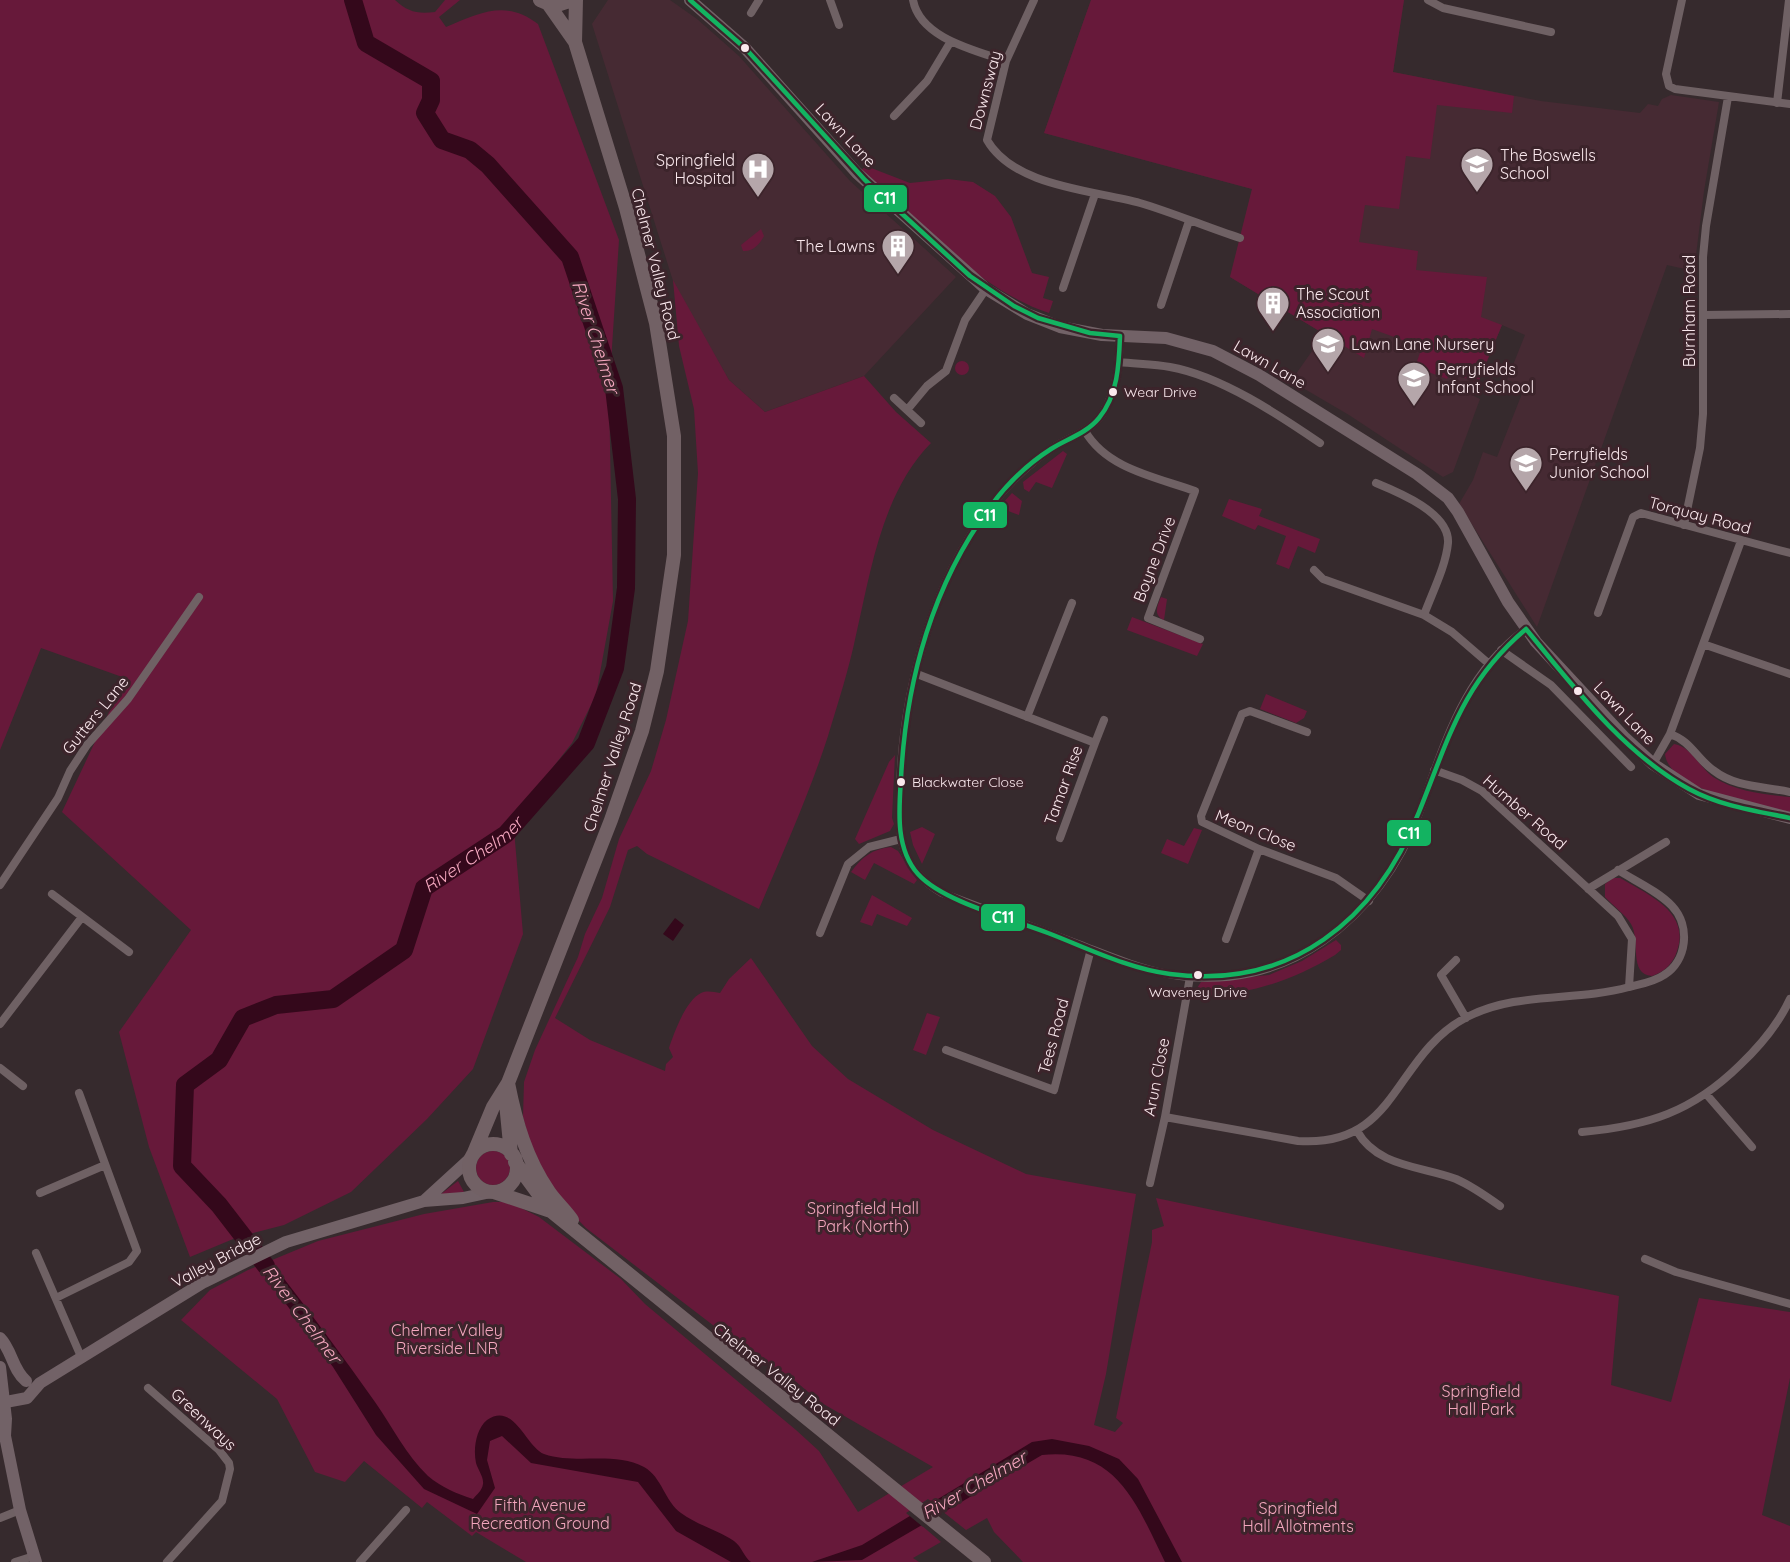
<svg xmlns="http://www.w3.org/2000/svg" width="1790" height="1562" viewBox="0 0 1790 1562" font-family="Quicksand,sans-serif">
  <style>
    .built { fill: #462a33 }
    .green { fill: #67193a }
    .water { fill: #34081b }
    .pier { fill: #362a2d }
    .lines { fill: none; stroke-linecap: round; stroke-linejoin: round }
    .river { stroke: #34081b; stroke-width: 18 }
    .street { stroke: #6f6164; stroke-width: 8 }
    .secondary { stroke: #726267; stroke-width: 12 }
    .primary { stroke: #726165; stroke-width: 14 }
    .bus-1-casing { stroke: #3c242b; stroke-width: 9 }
    .bus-1 { stroke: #13b361; stroke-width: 4.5 }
    .bus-dot { fill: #fae8ed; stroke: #3c242b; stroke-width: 2 }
    .labels { text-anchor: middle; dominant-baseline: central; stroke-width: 6; stroke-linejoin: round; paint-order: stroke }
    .bus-label { font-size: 14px; fill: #fae8ed; stroke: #3c242b; text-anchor: start }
    .street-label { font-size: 16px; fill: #fae8ed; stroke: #3c242b }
    .poi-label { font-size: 16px; fill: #fae8ed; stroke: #3c242b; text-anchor: start }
    .park-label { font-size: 16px; fill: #f3a6bd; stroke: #3c242b }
    .water-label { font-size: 18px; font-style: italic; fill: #f6a8c0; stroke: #3c242b }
    .line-badge { stroke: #3c242b; stroke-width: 2 }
    .badge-label { font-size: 16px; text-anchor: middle; font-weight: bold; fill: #fff }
  </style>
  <rect width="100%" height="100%" fill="#362a2d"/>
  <!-- built -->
  <path class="built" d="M608,0h62l27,19 42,37 111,125 106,96 -92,99 -99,36 -36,-32 -55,-96 -82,-260z
    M1091,0h313l-11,72 148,29 99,12 8,-9 10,2 4,-7 9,-4 48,7 -15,89 -10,80 -27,-6 -130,362 -78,-123 14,-24 10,-28 14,5 28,-71 -18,-6 18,-45 -23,-10 -30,70 8,4 -27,73 -10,5 -94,-62 -58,-34 33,-47 -94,-57 22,-88 -208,-56z"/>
  <!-- green -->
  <path class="green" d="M0,0h395c13,12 22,14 40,12l10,-12h15l-21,17 7,10c36,-15 60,-27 92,-3l81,216 -10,153 4,208 -17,94 -24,48 -59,75 10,116 -50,135 -46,50 -76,73 -67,33 -46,12 -48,20 -41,-110 -30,-115 72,-102 -129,-118 63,-134 -84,-30 -41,102z
    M1091,0h313l-11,72 121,24 -2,17 -75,-8 -7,54 -24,-3 -7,53 -34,-4 -6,37 59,9 -2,19 71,7 -6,40 21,8 -24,58 -28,-11 -3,7 -32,-12 7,-20 -50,-18 -8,29 -134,-81 22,-88 -208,-56z
    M866,166l44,17 38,-4 25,3 22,14 16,21 21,56 17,4 -6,21 10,3 -4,12c-72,-24 -133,-93 -188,-143z
    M761,229l3,7c-4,8 -11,16 -21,15l-2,-6z
    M673,280l56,100 36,32 99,-36 32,36 35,31c-49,50 -60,127 -75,192 -7,34 -18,68 -28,101 -19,59 -45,116 -69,173l-112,-55 -10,-8 -9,4 -18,57 -55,111 35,22 75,31 1,-7 7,-7 -4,-9c5,-15 17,-48 32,-55 6,-3 13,-1 19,0l9,-14 22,-21 61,88 36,33 85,51 93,44 110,20 -30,180 -12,51 21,7 8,-9 -7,-5 36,-176v-12l12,-4 -8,-28 463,98 -8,89 60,17 28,-104 91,14v66l-28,137 28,11v36h-767l-29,-30 -7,-14 -21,12 -24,-19 -21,14 20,17 -28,16 6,4h-393l-50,-30 -4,4 -45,-34 -5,6 -58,-47 -19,21 -30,-10 -38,-73 -96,-79 29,-30 38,-20 70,-29 106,-27 69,-12h16l30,15 82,62 24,25 151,126 23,21 39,61 75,-45 -113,-65 -32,-27 -25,-13 -28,-20 -149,-114 -31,-32 -22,-42 -10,-37 1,-35 11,-32 43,-93 7,-23 17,-36 17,-59 32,-68 15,-51 22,-99 10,-148 -4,-64 -15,-63z
    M955 368a7 7 0 1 1 14 0a7 7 0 1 1-14 0Z
    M1063,451l4,3 -15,34 -16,-6 -7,10 -5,-3 -1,-7z
    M1012,493l10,8 -3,14 -16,-6 -1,-5z
    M1229,499l33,10 -3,7 61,23 -5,14 -17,-7 -9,23 -13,-5 10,-28 -28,-11 -3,5 -33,-14z
    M1161,597l6,2 -3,21c-11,-5 -7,-14 -3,-23z
    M1132,617l71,27 -6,12 -70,-26z
    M1266,694l41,17 -3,7 -8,5 -36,-14z
    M1674,744c18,3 25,23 39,33 24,15 50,17 77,20v15c-30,-7 -121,-21 -125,-58z
    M895,755l-3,63 2,6 -4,7 -31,13 -4,-5 34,-77z
    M922,827l13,7 -13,30 -9,-19 -3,-13z
    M1194,828l8,2 -14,34 -27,-11 6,-14 17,7z
    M891,847l7,4 19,29 -3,4 -40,-21 -9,17 -14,-8c11,-15 21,-23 40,-25z
    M1613,878h7c27,16 71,34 57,73 -4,13 -13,21 -25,25 -24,-2 -11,-35 -21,-52 -6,-10 -18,-18 -26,-27v-13z
    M872,895l40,23 -5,8 -30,-12 -5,12 -12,-4z
    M1336,940l5,5v5l-6,5c-42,25 -80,38 -130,41l-8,-8 4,-6 68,-7 33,-14z
    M927,1013l13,4 -14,38 -13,-5z
    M476 1168a17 17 0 1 1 34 0a17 17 0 1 1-34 0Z
    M458,1181l6,11 -27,5z"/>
  <!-- water -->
  <path class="water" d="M675,918l9,7 -11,16 -10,-7z
    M257,1244c41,52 80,104 118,158 17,24 31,53 53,74 13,11 29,18 45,23 4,-5 9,-8 10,-15 1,-7 -5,-14 -7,-21 -3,-14 0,-34 11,-43 27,-19 39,27 57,34 32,11 70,-3 100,13 18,10 21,35 37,46 16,12 37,17 53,28 8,6 10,16 17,21h-20l-55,-31 -38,-49 -107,-19 -29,-27 -12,5 -3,19 8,28 -18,26 -53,-25 -48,-54 -43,-68 -88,-118z
    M1052,1439l37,7 30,13 19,20 44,83h-17c-28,-57 -48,-115 -123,-107l-180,105 -50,2 50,-17 170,-103z"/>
  <!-- pier -->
  <path class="pier" d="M260,1243l12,16 -16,7 -13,-15z
    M928,1499l17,14 -22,14 -17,-14z"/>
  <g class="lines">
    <!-- river -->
    <path class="river" id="s1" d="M266,1266l-47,-61 -37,-39 3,-81 34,-25 24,-42 33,-13 57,-6 71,-49 20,-62 82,-54 80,-91 29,-75 11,-80 1,-89 -13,-111 -44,-131 -82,-92 -18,-15 -28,-10 -17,-27 6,-13v-19l-65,-38 -13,-43"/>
    <!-- street -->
    <path class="street" d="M830,0l9,25
      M913,0c7,38 61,50 93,61
      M1034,0l-28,61 -19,79c27,47 106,50 153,63 34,10 66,24 100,35
      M1428,0l15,8 108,24
      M1682,0l-16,74 3,12 6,3 115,15
      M751,13l8,-13
      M1777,103l12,-103
      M894,116l33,-35 24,-40
      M1063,288l32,-94
      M1161,305l28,-84
      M1704,315l86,-1
      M1120,336c-1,28 -2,54 -18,78 -11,17 -31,23 -48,33 -23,15 -43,34 -60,55 -62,78 -92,191 -94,289 0,19 -2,40 4,58 6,20 21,34 38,44 45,17 90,34 136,51 29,11 59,24 90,30 117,22 212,-55 251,-161 26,-69 44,-138 107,-184
      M1119,362c17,2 35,2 51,5 51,9 109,48 150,76
      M894,398l27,25
      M907,410l20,-24 19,-15 19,-51 21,-31
      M1085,431c22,38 71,46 110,60l-47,127 52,21
      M1376,483c22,9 74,30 72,60 -2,23 -16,50 -24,72
      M1684,525l16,-77 3,-34v-157l3,-31 22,-129
      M1314,570l9,9 101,36 28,17 36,31
      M1598,613l35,-96 8,-4 149,40
      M1703,644l87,30
      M1501,650l50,35 80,82
      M917,674l178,69 -35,95
      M1027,717l45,-114
      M1307,732l-57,-21 -8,3 -41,102 1,6 57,27 77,29 33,23
      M1670,734c21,7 26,24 43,36 23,18 50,16 77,22
      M1095,743l9,-23
      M1653,764l17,-30 71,-193
      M1618,870c17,11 40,21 54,36 19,20 15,55 -8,69 -10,7 -23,9 -35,12
      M0,885l58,-87 12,-27 17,-26 41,-46 71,-102
      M1588,889l78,-47
      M52,894l77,58
      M820,933l28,-69 21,-17 32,-8
      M1226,939l33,-90
      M1456,960l-15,15 25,43
      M0,1024l82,-107
      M946,1050l108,40 37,-141
      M0,1068l23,18
      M1707,1095l45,52
      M1165,1117l133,24c101,7 94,-85 169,-124 51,-26 108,-15 162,-30l3,-48 -14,-23 -136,-125 -20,-11 -28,-10
      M1357,1131c20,36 64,35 99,48 16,7 30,17 44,27
      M1582,1132c66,-6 110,-20 158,-67 21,-20 38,-40 50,-66
      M1150,1183l15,-66 25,-140
      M40,1193l65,-28
      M36,1253l46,106
      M1645,1259l31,13 114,32
      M56,1298l73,-36 8,-11 -58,-158
      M148,1388l71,62 10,13 1,6 -8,32 -55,61
      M0,1518l20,-8
      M15,1562l19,-6
      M360,1562l46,-52"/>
    <!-- secondary -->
    <path class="secondary" d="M690,0l55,48 112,125 129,116 41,25 33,13 42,8 64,3 47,13 46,24 158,99 31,24 10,14 50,90 28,40 89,96 28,26 46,30 91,24
      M424,1201l47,-43
      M0,1338c12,12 12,31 26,43
      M0,1367l6,52 -1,17 15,74 16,52
      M0,1403l27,-5 13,-15 164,-101 82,-40 138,-41 39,-3 28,-6"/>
    <!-- primary -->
    <path class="primary" d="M540,0l14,6 18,-6
      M575,42l1,-42
      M508,1083c8,40 18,75 41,109 7,10 16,18 23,28
      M506,1103l5,51
      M469 1168a24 24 0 1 1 48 0a24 24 0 1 1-48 0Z
      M473,1155l20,-48 15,-24 103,-263 31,-89 15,-60 17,-116v-119l-18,-113 -30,-115 -51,-166 -26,-37
      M515,1162l36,49 433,351
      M494,1192l57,19"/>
    <defs>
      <path id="bus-1" d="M690,0l56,49 119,131 105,96 44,30 24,12 52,15 30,3
        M1120,336c-1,28 -2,59 -21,82 -12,15 -32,21 -48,31 -22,14 -42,33 -58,54 -60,79 -87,177 -92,275 -2,32 -6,70 17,96 25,28 94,45 130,59 39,15 81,36 122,41 121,16 206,-54 249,-162 30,-74 43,-129 107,-183
        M1526,629c47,57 97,124 163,160 31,17 67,22 101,29"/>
    </defs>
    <!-- bus-1 casing -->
    <use href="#bus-1" class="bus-1-casing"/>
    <!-- bus-1 -->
    <use href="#bus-1" class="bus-1"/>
  </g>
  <!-- icons -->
  <defs>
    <symbol id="school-pin" viewBox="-11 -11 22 30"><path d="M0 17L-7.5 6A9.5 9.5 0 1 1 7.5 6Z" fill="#b5a6aa" stroke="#3c242b"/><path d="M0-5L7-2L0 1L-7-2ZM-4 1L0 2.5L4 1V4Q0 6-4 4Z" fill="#fff"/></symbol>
    <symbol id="hospital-pin" viewBox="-11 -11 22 30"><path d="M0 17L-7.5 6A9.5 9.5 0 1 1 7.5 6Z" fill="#b5a6aa" stroke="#3c242b"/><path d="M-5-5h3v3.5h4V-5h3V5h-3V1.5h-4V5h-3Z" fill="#fff"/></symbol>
    <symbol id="building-pin" viewBox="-11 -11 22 30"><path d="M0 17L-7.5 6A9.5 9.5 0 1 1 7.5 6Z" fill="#b5a6aa" stroke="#3c242b"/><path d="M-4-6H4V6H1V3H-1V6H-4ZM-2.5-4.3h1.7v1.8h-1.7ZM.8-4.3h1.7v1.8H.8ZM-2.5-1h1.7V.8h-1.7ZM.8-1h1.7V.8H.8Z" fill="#fff"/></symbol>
  </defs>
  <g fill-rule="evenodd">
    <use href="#school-pin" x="1458" y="145" width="38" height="52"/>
    <use href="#hospital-pin" x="739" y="150" width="38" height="52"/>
    <use href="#building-pin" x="879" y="227" width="38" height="52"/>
    <use href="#building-pin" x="1254" y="284" width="38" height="52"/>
    <use href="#school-pin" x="1309" y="325" width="38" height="52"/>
    <use href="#school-pin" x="1395" y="359" width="38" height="52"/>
    <use href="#school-pin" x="1507" y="444" width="38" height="52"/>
  </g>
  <!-- markers -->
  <g class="bus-dot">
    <circle cx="745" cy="48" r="5"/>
    <circle cx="1113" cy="392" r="5"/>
    <circle cx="1578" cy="691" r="5"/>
    <circle cx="901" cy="782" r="5"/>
    <circle cx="1198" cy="975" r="5"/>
  </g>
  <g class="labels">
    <!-- bus labels -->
    <g class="bus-label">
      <text x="1124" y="392">Wear Drive</text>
      <text x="912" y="782">Blackwater Close</text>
      <text x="1198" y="992" text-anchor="middle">Waveney Drive</text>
    </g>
    <!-- street labels -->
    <g class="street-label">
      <text transform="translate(985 90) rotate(-75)">Downsway</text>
      <text transform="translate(846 135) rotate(47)">Lawn Lane</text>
      <text transform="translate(656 264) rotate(76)">Chelmer Valley Road</text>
      <text transform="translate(1689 311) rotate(-90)">Burnham Road</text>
      <text transform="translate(1270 364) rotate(30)">Lawn Lane</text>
      <text transform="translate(1700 515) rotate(15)">Torquay Road</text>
      <text transform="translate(1154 559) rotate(-69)">Boyne Drive</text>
      <text transform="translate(1625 713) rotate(46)">Lawn Lane</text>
      <text transform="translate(95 715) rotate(-51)">Gutters Lane</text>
      <text transform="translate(612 757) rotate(-72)">Chelmer Valley Road</text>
      <text transform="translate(1063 785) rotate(-70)">Tamar Rise</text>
      <text transform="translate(1525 812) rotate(41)">Humber Road</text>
      <text transform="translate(1256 830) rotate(22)">Meon Close</text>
      <text transform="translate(1053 1036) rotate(-75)">Tees Road</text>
      <text transform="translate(1156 1077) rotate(-79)">Arun Close</text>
      <text transform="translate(216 1260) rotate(-28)">Valley Bridge</text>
      <text transform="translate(777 1374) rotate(38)">Chelmer Valley Road</text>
      <text transform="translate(204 1419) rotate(43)">Greenways</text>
    </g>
    <!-- poi labels -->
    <g class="poi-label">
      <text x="1500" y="155">The Boswells<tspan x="1500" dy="18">School</tspan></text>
      <text x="735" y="160" text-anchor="end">Springfield<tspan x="735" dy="18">Hospital</tspan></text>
      <text x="875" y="246" text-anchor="end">The Lawns</text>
      <text x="1296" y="294">The Scout<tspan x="1296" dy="18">Association</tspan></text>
      <text x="1351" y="344">Lawn Lane Nursery</text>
      <text x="1437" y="369">Perryfields<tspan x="1437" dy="18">Infant School</tspan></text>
      <text x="1549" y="454">Perryfields<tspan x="1549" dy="18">Junior School</tspan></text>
    </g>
    <!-- park labels -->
    <g class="park-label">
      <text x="863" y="1208">Springfield Hall<tspan x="863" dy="18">Park (North)</tspan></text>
      <text x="447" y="1330">Chelmer Valley<tspan x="447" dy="18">Riverside LNR</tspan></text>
      <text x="1481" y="1391">Springfield<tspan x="1481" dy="18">Hall Park</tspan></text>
      <text x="540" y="1505">Fifth Avenue<tspan x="540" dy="18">Recreation Ground</tspan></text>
      <text x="1298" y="1508">Springfield<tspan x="1298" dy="18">Hall Allotments</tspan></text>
    </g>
    <!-- water labels -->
    <g class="water-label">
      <text transform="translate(596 337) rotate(72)">River Chelmer</text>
      <text stroke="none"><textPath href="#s1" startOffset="606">River Chelmer</textPath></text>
      <text transform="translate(302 1314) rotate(53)">River Chelmer</text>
      <text transform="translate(974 1485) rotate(-30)">River Chelmer</text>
    </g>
  </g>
  <g class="line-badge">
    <rect x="863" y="184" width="45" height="29" rx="6" fill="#13b361"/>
    <rect x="962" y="501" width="46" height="28" rx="6" fill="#13b361"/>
    <rect x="1386" y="819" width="46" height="28" rx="6" fill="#13b361"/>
    <rect x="980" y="903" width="46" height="29" rx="6" fill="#13b361"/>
  </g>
  <g class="badge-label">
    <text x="885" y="204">C11</text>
    <text x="985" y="521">C11</text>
    <text x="1409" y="839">C11</text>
    <text x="1003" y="923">C11</text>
  </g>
</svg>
